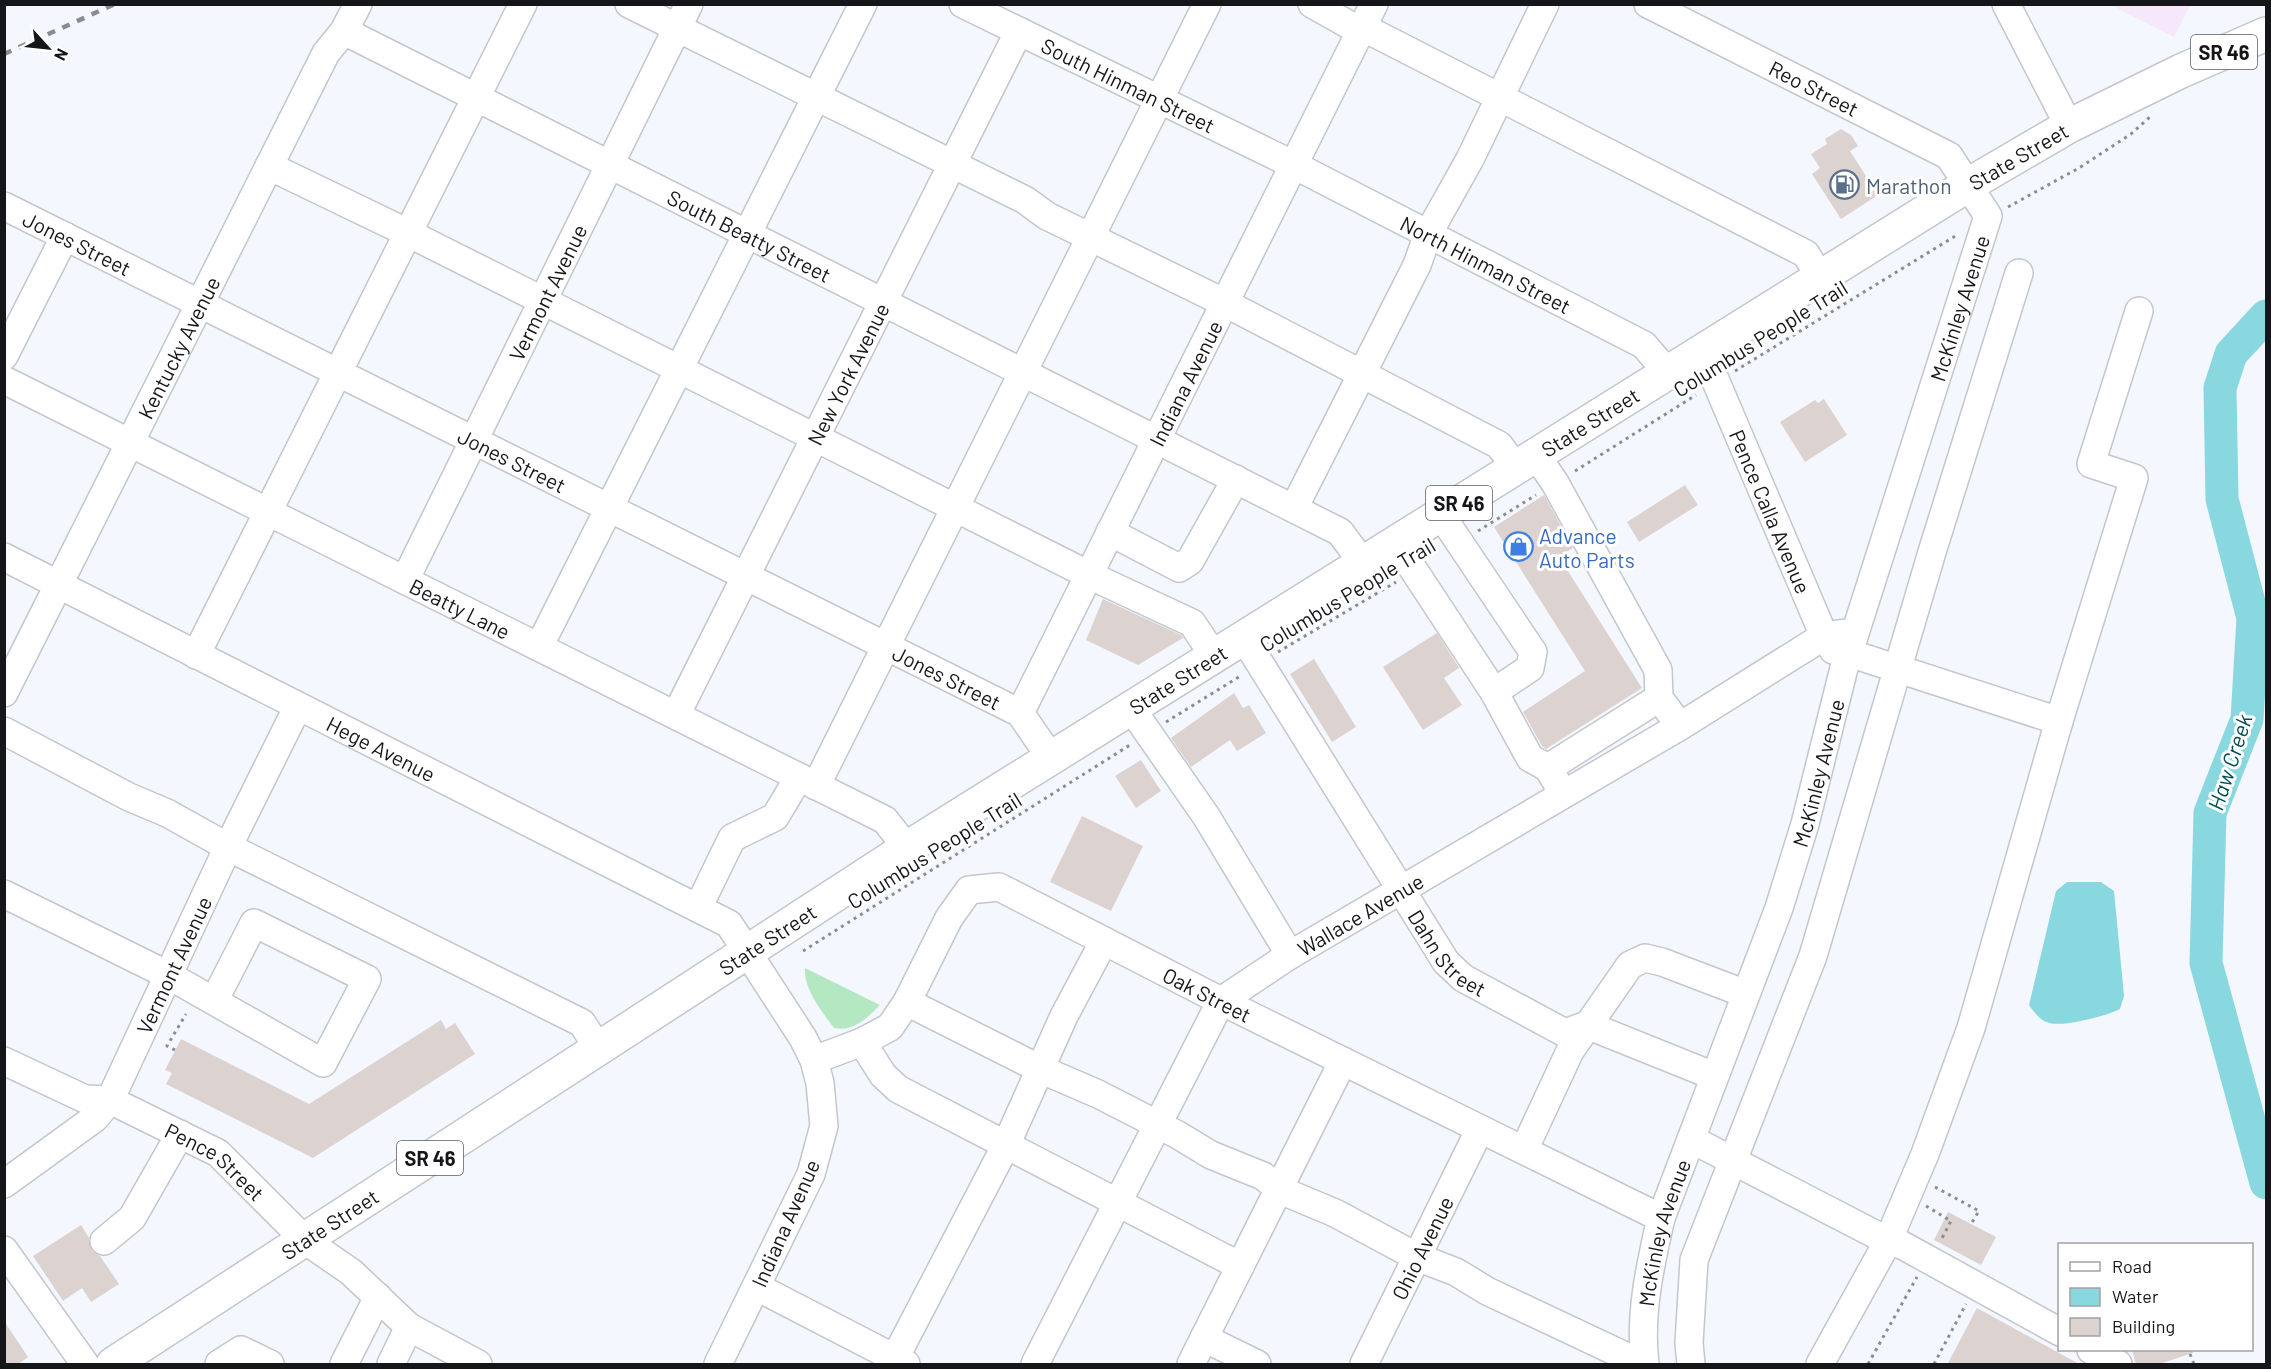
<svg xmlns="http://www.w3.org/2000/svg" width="2271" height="1369" viewBox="0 0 2271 1369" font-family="Barlow,sans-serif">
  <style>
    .industrial { fill: #f7e7fa }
    .green { fill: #b4e8c2 }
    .water { fill: #89d8e0 }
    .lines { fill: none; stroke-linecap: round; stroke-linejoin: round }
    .river { stroke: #89d8e0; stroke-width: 33 }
    .building { fill: #dcd2d0 }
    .minor-casing { stroke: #c4c6ce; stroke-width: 30 }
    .highway-casing { stroke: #c4c6ce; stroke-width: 36 }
    .path { stroke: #8b8d92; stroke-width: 3; stroke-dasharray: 3 4.5; stroke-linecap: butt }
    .minor { stroke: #fff; stroke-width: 27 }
    .highway { stroke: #fff; stroke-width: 33 }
    .rail { stroke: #8a8b91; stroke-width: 4.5; stroke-dasharray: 8 8; stroke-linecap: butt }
    .labels { text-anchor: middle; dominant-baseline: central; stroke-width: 6; stroke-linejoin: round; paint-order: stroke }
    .shield { fill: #fff; stroke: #5b5c5e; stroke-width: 1.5 }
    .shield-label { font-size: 20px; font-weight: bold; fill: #151619 }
    .street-label { font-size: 21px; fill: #151619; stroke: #fff }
    .service-label { font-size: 21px; fill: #4e5e75; stroke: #fff; text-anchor: start }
    .shop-label { font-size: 21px; fill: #366cbe; stroke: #fff; text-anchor: start }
    .water-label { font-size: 22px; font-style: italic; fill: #024d53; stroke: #fff }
  </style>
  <rect width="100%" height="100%" fill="#f5f7fe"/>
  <!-- industrial -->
  <path class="industrial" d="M2111,5h79l-16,32z"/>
  <!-- green -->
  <path class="green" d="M805,968l75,37c-13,13 -26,27 -46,23 -12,-16 -31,-40 -29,-60z"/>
  <!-- water -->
  <path class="water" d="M2067,882h34l13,9 10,105 -4,13c-14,7 -56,18 -70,14 -10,-2 -15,-10 -21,-18l27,-114z"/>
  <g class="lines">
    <!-- river -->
    <path class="river" d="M2266,316l-35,38 -11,34 2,111 31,119 -6,101 -37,94 -4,150 60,220"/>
  </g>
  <!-- building -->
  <path class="building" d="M1841,129l10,6 7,11 -8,5 28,44 -37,24 -29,-45 8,-6 -9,-14 16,-10 -2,-5z
    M1824,399l23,36 -42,27 -25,-40 35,-22 3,3z
    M1685,485l13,20 -59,37 -12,-20z
    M1544,495l29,53 -14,9 83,131 -96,61 -4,-3 -19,-34 62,-41 -91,-144z
    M1103,599l78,36 2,3 -45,27 -52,-25z
    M1437,633l22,35 -15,10 18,27 -39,25 -40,-63z
    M1314,659l42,68 -24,15 -42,-68z
    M1234,693l9,15 6,-3 17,28 -29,18 -7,-11 -39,27 -20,-29z
    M1141,760l20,31 -25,17 -21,-32z
    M1082,816l61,30 -32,65 -61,-29z
    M441,1020l5,9 9,-6 20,31 -162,104 -147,-74 6,-11 -7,-3 16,-31 128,65z
    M1948,1212l48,25 -15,28 -47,-25z
    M81,1225l8,13 3,13 8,5 19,28 -28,18 -9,-14 -19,13 -30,-45z
    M1977,1308l40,22 64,35h-134z
    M4,1321l24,36 -11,8h-13z
    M2132,1350h60l1,3 -37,12h-20z"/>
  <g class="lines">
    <defs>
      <g id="minor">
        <path d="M629,4l396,196 22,16 178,87 274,142 17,23"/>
        <path id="s1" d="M963,4l331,161 350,180 24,28"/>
        <path d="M1312,4l48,27 14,2 432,221 14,24"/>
        <path d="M2006,4l63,122"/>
        <path id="s2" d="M344,31l996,501 23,31"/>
        <path d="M269,166l139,67 681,342 103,48 22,33"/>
        <path id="s3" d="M4,206l1016,507 31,45"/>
        <path id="s4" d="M1703,351l121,285 9,14"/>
        <path d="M4,356l61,-120"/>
        <path id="s5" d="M4,380l881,440 22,28"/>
        <path d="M1536,455l19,28 103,187 1,28 21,28"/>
        <path d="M1294,508l123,-243 11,-31 42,-75 75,-155"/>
        <path d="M1441,515l92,137 -3,16 -36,24"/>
        <path d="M1110,532l69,36 11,-7 46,-82"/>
        <path d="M1396,543l98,149 36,66 18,10"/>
        <path id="s6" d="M4,557l725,367 74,114 11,22 6,23 4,43 -13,48 -93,190"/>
        <path id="s7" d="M405,580l284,-576"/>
        <path id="s8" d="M1244,638l202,324 17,16 102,55 22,-8 127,51"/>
        <path d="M539,647l324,-643"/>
        <path d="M1849,653l210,68"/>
        <path d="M196,655l327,-651"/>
        <path id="s9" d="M4,693l322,-640 18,-22 14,-27"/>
        <path d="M1131,708l75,108 84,139"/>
        <path id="s10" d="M1020,713l354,-709"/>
        <path id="s11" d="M676,715l343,-684"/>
        <path d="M4,731l125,66 38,16 61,34 354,176 16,25"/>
        <path d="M1557,783l-9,-15 111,-70"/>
        <path d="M816,786l391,-782"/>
        <path d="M4,894l164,81 155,88 44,-84 -113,-56 -40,78"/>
        <path d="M698,908l34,-70 43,-21 24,-40"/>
        <path d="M907,1002l133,67 58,25 80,41 33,20 52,21 17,14 55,23 82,44 39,15 31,19 155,73"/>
        <path d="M862,1042l21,33 15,14 342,177"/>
        <path id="s12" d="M814,1060l48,-18 28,-15 17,-25 42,-84 20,-28 30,-3 222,114 440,217"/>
        <path id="s13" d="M4,1061l81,38 25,1 108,53 88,88 45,31 58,55 69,37"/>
        <path d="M1691,1139l197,102 14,4 158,87"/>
        <path d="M1524,1150l46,-99 60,-86 15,-7 17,4 84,32"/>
        <path id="s14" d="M4,1184l91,-66 15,-18 118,-253 69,-139"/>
        <path d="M104,1241l28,-23 48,-84"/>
        <path d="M4,1250l81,114"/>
        <path d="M757,1287l149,77"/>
        <path d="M1204,1338l53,26"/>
        <path d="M2091,1350l27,14"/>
        <path d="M895,1358l111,-213 58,-129 40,-75"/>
        <path d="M219,1364l22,-14 29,14"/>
        <path d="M344,1364l34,-67"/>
        <path d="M391,1364l18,-37"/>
        <path id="s15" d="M1035,1364l186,-363 69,-46 392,-230 142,-89 31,-4"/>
        <path d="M1191,1364l152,-303"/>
        <path id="s16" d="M1364,1364l116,-235"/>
        <path id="s17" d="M1645,1364c-6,-49 5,-98 16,-146l118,-310 26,-84 39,-156 144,-452 -39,-60 -301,-152"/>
        <path d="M1691,1364l-2,-21 5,-83 119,-304 119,-404 87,-279"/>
        <path d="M1820,1364l68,-123 37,-87 46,-126 88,-307 75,-243 -43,-14 48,-153"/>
      </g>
      <g id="highway">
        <path id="s18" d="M113,1364l794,-516 1061,-663 101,-59 112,-55 85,-37"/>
      </g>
    </defs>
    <!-- minor casing -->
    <use href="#minor" class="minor-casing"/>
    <!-- highway casing -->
    <use href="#highway" class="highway-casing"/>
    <!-- path -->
    <path class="path" d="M2008,207l71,-39 52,-34 20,-18
      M1735,371l222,-136
      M1575,471l121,-76
      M1478,531l58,-36
      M1278,652l118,-70
      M1166,722l76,-47
      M803,951l327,-206
      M175,1050l-8,-4 19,-32
      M1935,1187l44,24 -8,13
      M1926,1206l25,15 -10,19
      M2190,1354l4,10
      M1868,1364l49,-87
      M1934,1364l32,-60"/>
    <!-- minor -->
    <use href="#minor" class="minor"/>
    <!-- highway -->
    <use href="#highway" class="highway"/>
    <!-- rail -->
    <path class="rail" d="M4,54l111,-50"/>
  </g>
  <!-- icons -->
  <defs>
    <symbol id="fuel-ring" viewBox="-11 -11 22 22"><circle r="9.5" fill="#fff" stroke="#5c6f8a" stroke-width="1.5"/><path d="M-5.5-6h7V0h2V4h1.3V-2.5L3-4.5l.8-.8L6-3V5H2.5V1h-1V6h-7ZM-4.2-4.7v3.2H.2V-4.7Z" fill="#5c6f8a"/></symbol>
    <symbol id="shop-ring" viewBox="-11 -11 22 22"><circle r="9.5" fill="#fff" stroke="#3f7fe0" stroke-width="1.5"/><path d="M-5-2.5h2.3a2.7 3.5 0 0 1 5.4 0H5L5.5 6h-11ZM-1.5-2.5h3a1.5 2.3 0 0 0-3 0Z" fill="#3f7fe0"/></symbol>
  </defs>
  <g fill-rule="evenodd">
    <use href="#fuel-ring" x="1828" y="168" width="33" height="33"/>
    <use href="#shop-ring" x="1502" y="530" width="33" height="33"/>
  </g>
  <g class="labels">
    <!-- shield labels -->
    <g class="shield">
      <rect x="2191" y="35" width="66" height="34" rx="4.5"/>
      <rect x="1426" y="486" width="66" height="34" rx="4.5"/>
      <rect x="397" y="1141" width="66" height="34" rx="4.5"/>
    </g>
    <g class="shield-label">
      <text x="2224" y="52">SR 46</text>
      <text x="1459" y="503">SR 46</text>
      <text x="430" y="1158">SR 46</text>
    </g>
    <!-- street labels -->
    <g class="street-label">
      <text stroke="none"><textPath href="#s1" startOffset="184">South Hinman Street</textPath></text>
      <text transform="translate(1814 88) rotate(27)">Reo Street</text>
      <text stroke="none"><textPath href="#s18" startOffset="2256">State Street</textPath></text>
      <text stroke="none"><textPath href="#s2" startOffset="454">South Beatty Street</textPath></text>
      <text stroke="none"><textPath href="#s3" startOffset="82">Jones Street</textPath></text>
      <text stroke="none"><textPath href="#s1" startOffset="584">North Hinman Street</textPath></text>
      <text stroke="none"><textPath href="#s7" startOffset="321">Vermont Avenue</textPath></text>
      <text stroke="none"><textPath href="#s17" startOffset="1106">McKinley Avenue</textPath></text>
      <text transform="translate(1760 338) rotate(-32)">Columbus People Trail</text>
      <text stroke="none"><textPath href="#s9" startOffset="387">Kentucky Avenue</textPath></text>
      <text stroke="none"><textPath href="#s11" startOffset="382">New York Avenue</textPath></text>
      <text stroke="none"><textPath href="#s10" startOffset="369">Indiana Avenue</textPath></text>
      <text stroke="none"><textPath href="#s18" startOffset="1752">State Street</textPath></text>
      <text stroke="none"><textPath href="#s3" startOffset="568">Jones Street</textPath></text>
      <text stroke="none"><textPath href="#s4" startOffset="174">Pence Calla Avenue</textPath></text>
      <text transform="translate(1347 594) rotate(-31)">Columbus People Trail</text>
      <text stroke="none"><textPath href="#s5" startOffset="510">Beatty Lane</textPath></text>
      <text stroke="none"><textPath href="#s3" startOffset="1054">Jones Street</textPath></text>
      <text stroke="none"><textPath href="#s18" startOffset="1266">State Street</textPath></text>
      <text stroke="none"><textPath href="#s6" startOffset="423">Hege Avenue</textPath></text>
      <text stroke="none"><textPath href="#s17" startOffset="620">McKinley Avenue</textPath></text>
      <text transform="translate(934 850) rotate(-32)">Columbus People Trail</text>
      <text stroke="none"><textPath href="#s15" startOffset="572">Wallace Avenue</textPath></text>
      <text stroke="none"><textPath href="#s18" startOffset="780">State Street</textPath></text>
      <text stroke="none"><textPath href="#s8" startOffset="376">Dahn Street</textPath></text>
      <text stroke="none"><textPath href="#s14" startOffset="285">Vermont Avenue</textPath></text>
      <text stroke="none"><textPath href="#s12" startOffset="506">Oak Street</textPath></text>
      <text stroke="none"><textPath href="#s13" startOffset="237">Pence Street</textPath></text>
      <text transform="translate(785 1223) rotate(-66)">Indiana Avenue</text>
      <text stroke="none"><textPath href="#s18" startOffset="258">State Street</textPath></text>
      <text stroke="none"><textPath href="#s17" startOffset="134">McKinley Avenue</textPath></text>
      <text stroke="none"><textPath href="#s16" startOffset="130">Ohio Avenue</textPath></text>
    </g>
    <!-- service labels -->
    <g class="service-label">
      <text x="1866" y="185">Marathon</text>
    </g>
    <!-- shop labels -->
    <g class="shop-label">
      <text x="1539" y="535">Advance<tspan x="1539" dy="24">Auto Parts</tspan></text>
    </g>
    <!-- water labels -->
    <g class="water-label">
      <text transform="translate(2229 762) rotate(-72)">Haw Creek</text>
    </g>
  </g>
  <!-- border -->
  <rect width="2271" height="1369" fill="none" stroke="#151619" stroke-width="12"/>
  <!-- legend -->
  <rect x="2058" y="1243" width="195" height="108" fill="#ffffff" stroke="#a1a2a3" stroke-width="1.5"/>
  <rect x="2070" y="1262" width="30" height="9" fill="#ffffff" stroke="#a1a2a3" stroke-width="1.5"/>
  <text x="2112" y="1273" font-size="18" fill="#151619">Road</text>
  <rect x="2070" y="1288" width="30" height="18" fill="#89d8e0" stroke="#a1a2a3" stroke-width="1.5"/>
  <text x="2112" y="1303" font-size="18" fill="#151619">Water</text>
  <rect x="2070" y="1318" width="30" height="18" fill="#dcd2d0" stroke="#a1a2a3" stroke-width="1.5"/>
  <text x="2112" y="1333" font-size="18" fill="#151619">Building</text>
  <!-- north arrow -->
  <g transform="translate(48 48) rotate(117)" stroke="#ffffff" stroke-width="4.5" paint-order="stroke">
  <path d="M0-4.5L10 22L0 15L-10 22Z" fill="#151619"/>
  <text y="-9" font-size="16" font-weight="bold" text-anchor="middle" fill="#151619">N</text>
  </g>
</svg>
